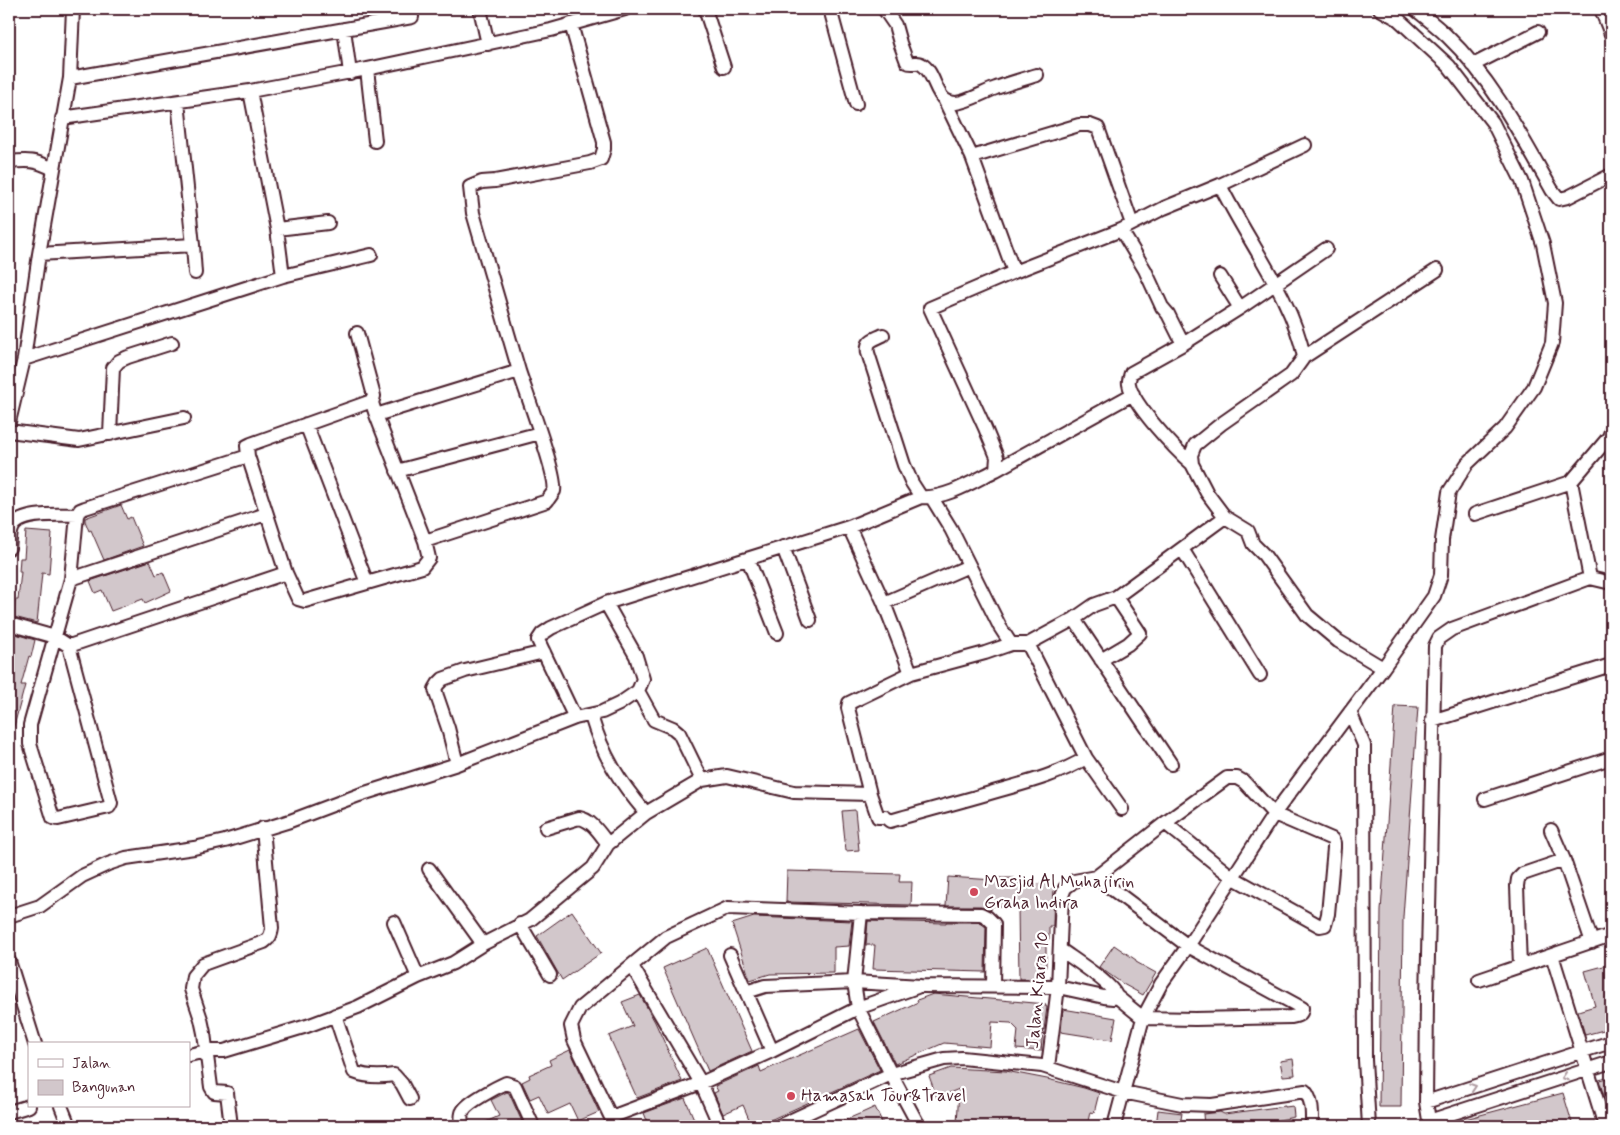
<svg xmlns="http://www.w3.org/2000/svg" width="1620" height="1135" viewBox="0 0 1620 1135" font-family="Mynerve,sans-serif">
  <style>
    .building { fill: #d2c7cb; stroke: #4a1f2b }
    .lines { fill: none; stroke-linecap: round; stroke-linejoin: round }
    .minor-casing { stroke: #4a1f2b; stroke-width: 16 }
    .minor { stroke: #fff; stroke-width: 12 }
    .oneway { stroke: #ae9aa0 }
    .poi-dot { fill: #d1495b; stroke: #fff; stroke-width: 2 }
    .labels { text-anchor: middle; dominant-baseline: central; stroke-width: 4.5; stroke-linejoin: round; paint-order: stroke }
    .poi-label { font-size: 18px; fill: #4a1f2b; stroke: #fff; text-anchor: start }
    .street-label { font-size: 18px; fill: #4a1f2b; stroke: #fff }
  </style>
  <rect width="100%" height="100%" fill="#fff"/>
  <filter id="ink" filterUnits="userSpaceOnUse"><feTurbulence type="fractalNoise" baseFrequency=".02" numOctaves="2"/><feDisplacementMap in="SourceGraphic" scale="10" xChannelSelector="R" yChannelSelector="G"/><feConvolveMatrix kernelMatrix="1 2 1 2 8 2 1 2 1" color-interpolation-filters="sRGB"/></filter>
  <g filter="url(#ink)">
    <!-- building -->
    <path class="building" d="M121,505l6,14 4,-2 12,29 -39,14 -13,-30 -2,1 -4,-10v-3z
      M26,531l26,2 -3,41 -7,-1 -5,50 -23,-6 1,-17h3l3,-28h-2l1,-14h4z
      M150,561l6,14 7,-3 8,19 -26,12 -2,-4 -32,12 -9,-21 -7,3 -5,-12z
      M9,632l26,8 -4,17 -2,-1 -8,29h4l-12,45 -4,-1z
      M1395,706l23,1 -15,210 -2,190h-22l2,-196z
      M855,810l4,40 -13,1 -4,-40z
      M787,871l113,3 -1,8h13l-1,23 -125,-3z
      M948,877l46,3 -1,-2h21v5l40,1 -1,42h-4v13h-3v28h-4v12h-23l-1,-73h-26l-1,4 -10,-4h-35z
      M572,911l29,42 -39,27 -25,-44z
      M754,917l98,4 -3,25 -15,1v26l-64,1 -20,6 -18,-56z
      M868,921l78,2v-1h33l7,5 -1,45 -112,-3 2,-24h-9z
      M1114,945l22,15v2l20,11 -13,22 -20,-11 -24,-17z
      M707,948l45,103 -44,20 -45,-103z
      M1611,964v64l-26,7 -7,-24 17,-5 -10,-35z
      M933,994l113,10 -1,2 2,1 -3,23 -1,-1 -2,22 -25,-2 2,-19 -7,-7 -19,-1 -2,25 -46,-4 -49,21 -21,-42 44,-20 -1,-2z
      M640,995l15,27 27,59 -45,17 -28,-62 24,-10 -11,-24z
      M1063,1009l53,9 -4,22 -51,-8z
      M859,1029l21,41 -123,56h-5l-9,-21 -20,9 -9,-21 4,-2 -3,-5 44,-20 2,6z
      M570,1050l29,62 -21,9 -8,-17 -22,10 -9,-19 -9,4 -8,-17 8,-4 -1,-3 22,-10 -2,-5z
      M1293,1059l2,16 -12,1 -3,-15z
      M951,1068l55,3 41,8 37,9 15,5 -5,20 -4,-1 -3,14h-112v-1l-18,-1 2,-35 -22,9 -8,-22z
      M1611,1077v42l-12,-39z
      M507,1092l2,1 15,33h-47l22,-10 -8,-16z
      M1563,1093l10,33h-118l-1,-4z
      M685,1098l12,28h-48l-5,-13z
      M1285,1106v1l8,-1 1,11 -44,9v-1l-14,1h-32l-1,-12 17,-2 4,2z
      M875,1107l9,19h-53l33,-14z
      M1158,1110l24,3 -2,13h-24z"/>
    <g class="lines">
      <defs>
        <path id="minor" d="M480,9l8,35
          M705,9l19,58
          M830,9l26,95
          M884,9l11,16 5,18 7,19c5,3 10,-1 14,2 13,7 13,27 24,36 3,2 7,3 11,3 12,-1 28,-11 40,-15 13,-5 28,-9 41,-13
          M1415,9c11,9 22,17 32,27 45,43 75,101 105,154l7,9 9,-2 43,-22
          M1601,9l10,25
          M344,29l6,44
          M1473,65l65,-33
          M367,69l8,72
          M70,78l342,-61
          M250,91l27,138 6,47
          M944,99l28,58 42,115
          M178,102l15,143 2,28
          M62,118l188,-27 117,-22 184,-39 74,-21
          M972,157l107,-32h11l8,3 34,96
          M9,162c19,-2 27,-2 44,7
          M1220,185c26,54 73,114 84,172l-13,18 -70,49 -26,21 -4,10 1,9 15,29 18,24 23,14 5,13 11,11 43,60 31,26 45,27
          M277,229l51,-6
          M1121,230l24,40 17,37 6,7 15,30
          M39,254l154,-9
          M1220,276l20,32 86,-59
          M357,333l17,63 -2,7
          M883,335c-10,5 -17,5 -15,18l36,112 8,18 9,14
          M1304,357l133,-87
          M24,359l259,-83 88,-21
          M9,422l15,-63 15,-105 31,-176 3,-69
          M306,424l61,159
          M9,431l70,9 105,-22
          M110,434l3,-66 6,-7 9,-4 44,-14
          M248,456l38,117 12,26 7,2 117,-34 7,-9 -4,-17 -49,-126
          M1192,464c-16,-14 -60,-60 -63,-80 -1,-3 1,-7 2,-11l52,-29 57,-36
          M996,470l137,-76
          M397,471l143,-38
          M932,498l19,31 49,98 11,17 -26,9 -74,20 -62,30 -1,5 22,86 8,23h7l5,4c38,-11 77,-21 114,-32 29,-8 57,-16 82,-31
          M1475,514l96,-32
          M849,527l35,76 27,70
          M425,541l122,-40c2,-3 5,-7 7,-10 4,-14 -29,-101 -35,-120
          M783,547l27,73
          M9,548c1,-6 1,-14 3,-19 6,-18 49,-14 65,-14
          M1182,549l78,126
          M748,559l29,74
          M1590,578l-19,-96 38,-45 2,-6
          M1590,578l21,5
          M71,579l195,-65
          M884,603l85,-37
          M1074,619l97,145
          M9,624l46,13 14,9 42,157 -2,4 -51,12 -5,-1 -23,-74v-19l41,-146 6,-64 3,-5 5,-2 163,-52 -1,-10 4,-2 118,-42 3,1 4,12 143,-44 -46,-158 -3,-26 12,-5 13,-1 95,-18 11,-4 3,-10v-7l-33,-118
          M1011,644h17l46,-25 20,-14 22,-8 109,-80
          M1028,644l58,114 36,51
          M69,646l217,-73
          M1101,660l27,-16 12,-11 -24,-36
          M638,691l16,29 19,8 6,5 23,47
          M1350,712l14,33 1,315 4,66
          M591,716c12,40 28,65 55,97
          M575,718l-37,-78 4,-6 9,-6 55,-25 243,-76 72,-30c25,2 53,-16 75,-27l1,-13 -12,-29 -55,-120 84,-36 107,-42 43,-22 56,-23 85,-40
          M1432,721l179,-56
          M457,764l-9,-36 -11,-32 -2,-7 3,-5 5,-5 22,-8 79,-19
          M1485,799l126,-41
          M546,828l33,-10c13,2 21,16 29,26
          M1551,830l13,30 28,82
          M429,869l54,75
          M861,913l-7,69 4,26 33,66 28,52
          M9,916l31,-10 42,-30 26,-12 18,-6 68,-10 31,-7 65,-20 69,-26 98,-31 118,-46 27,-6 17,-8 19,-13 5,-12 -7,-23 -30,-53
          M394,922l24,55
          M520,924l30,51
          M1061,950c12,9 52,34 55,46l27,22 52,1 96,-2c6,-1 11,-2 11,-9l-114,-62 -92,-69
          M730,955l42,96
          M1552,955l53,171
          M9,961l26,83
          M632,966l69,117 19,43
          M1520,966l-3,-80 1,-7 5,-5 41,-14
          M1479,980l132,-45
          M746,992l19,-6 89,-4 67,4 137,1 46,10 9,1 3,-2
          M335,1015l19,57c12,5 27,5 40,3l8,9 8,15
          M189,1055l17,-4h18l83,-25 51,-19 60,-30 35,-14 30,-19 47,-24 63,-52 15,-24 38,-31 56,-33 25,-4 67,16 76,2
          M1048,1067l10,-80 4,-91 3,-8 9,-7 22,-4 69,-54 62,-45h10l7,4 30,32 58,25 2,4v5l-6,66 -3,11 -5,1 -88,-49 -67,-54
          M1426,1102l185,-60
          M61,1106l8,20
          M9,1112l20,-6
          M611,1117l90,-34 71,-32 86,-43 59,-21
          M1429,1121l182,-59
          M231,1126l-4,-33 -13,-1 -3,-5 -7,-54 -3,-14 -10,-30 2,-13 10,-12 61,-22c6,-4 7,-7 8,-14l-9,-100
          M462,1126c0,-5 -2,-11 1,-15 5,-9 34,-24 43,-28l9,3 18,40
          M615,1126l-41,-86 -3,-14 9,-18 86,-71 62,-29 133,5 120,1 6,3 7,7 -1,62
          M779,1126l112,-52 53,-15 18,-1 80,8 81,26 59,12 30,1 93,-14c8,10 7,23 7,35
          M1114,1126l29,-108 18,-34 27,-38 86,-132 109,-146 51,-72 7,-21 1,-35 7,-48 18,-28 38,-36 29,-41 18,-44 3,-40 -12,-59 -21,-63 -29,-58 -44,-57 -51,-47 -18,-10
          M1430,1126l-4,-24 1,-103 8,-353 4,-8 13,-9 138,-51"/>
      </defs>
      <!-- minor casing -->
      <use href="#minor" class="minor-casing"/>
      <!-- minor -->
      <use href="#minor" class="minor"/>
    </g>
    <!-- one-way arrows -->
    <defs><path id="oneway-chevron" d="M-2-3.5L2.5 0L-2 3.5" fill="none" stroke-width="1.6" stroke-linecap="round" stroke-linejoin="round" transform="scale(1.25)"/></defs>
    <g class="oneway">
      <use href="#oneway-chevron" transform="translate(1565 1077) rotate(162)"/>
      <use href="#oneway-chevron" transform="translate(1473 1087) rotate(-18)"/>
    </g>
  </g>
  <!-- markers -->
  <g class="poi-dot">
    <circle cx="974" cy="892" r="5"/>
    <circle cx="791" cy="1096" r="5"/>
  </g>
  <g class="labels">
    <!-- poi labels -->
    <g class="poi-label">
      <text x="984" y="882">Masjid Al Muhajirin<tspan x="984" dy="21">Graha Indira</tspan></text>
      <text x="801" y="1096">Hamasah Tour&amp;Travel</text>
    </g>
    <!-- street labels -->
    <g class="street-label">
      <text transform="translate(1038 990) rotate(-85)">Jalan Kiara 10</text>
    </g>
  </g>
  <!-- margin -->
  <rect width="1620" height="1135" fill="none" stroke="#fff" stroke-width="30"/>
  <rect x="15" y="15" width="1590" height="1105" fill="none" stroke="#4a1f2b" stroke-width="2" filter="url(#ink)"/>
  <!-- legend -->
  <rect x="28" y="1042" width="162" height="65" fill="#ffffff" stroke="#b7a5aa"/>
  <rect x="38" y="1059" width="25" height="8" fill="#ffffff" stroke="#b7a5aa"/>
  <text x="72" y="1068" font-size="15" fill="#4a1f2b">Jalan</text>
  <rect x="38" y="1080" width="25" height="15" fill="#d2c7cb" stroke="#b7a5aa"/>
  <text x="72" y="1092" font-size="15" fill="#4a1f2b">Bangunan</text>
</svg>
